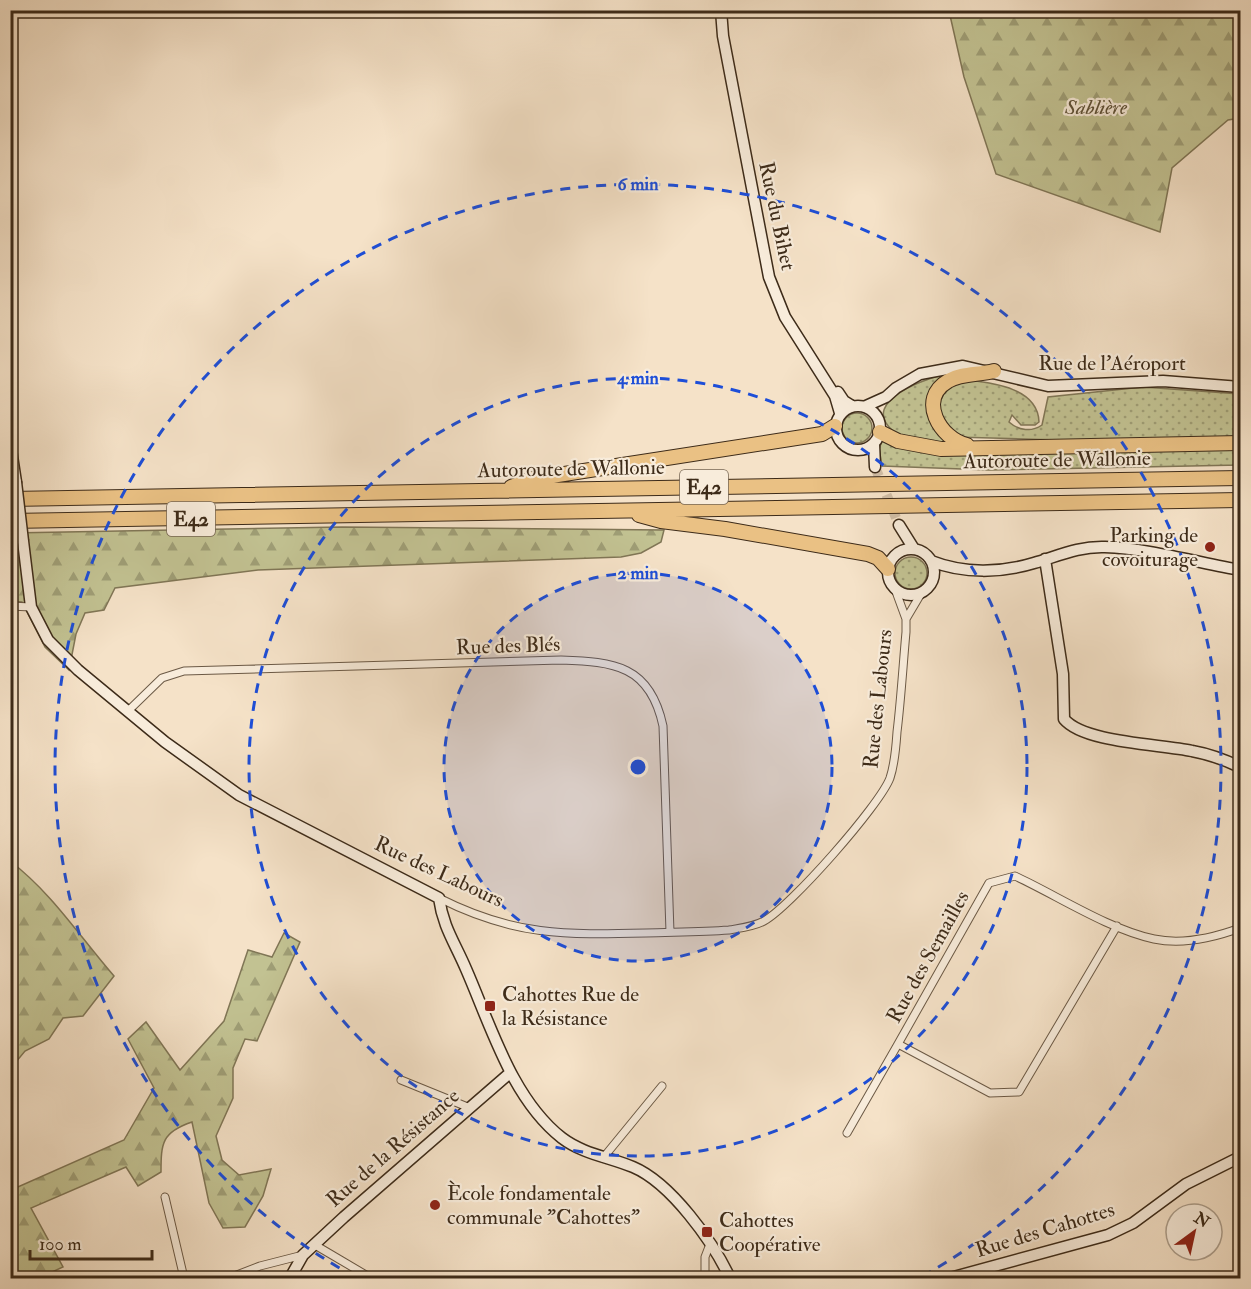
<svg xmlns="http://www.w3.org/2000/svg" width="1251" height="1289" viewBox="0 0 1251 1289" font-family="'IM FELL Double Pica',serif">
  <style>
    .grass { fill: url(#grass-dots); stroke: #807656; stroke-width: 1.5 }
    .forest { fill: url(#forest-firs); stroke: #807656; stroke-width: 1.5 }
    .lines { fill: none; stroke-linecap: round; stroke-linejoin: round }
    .secondary-tunnel { stroke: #d0bda5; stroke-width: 10; stroke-dasharray: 10 5; stroke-linecap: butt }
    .street-casing { stroke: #6b5945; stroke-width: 9 }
    .secondary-casing { stroke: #3d2b19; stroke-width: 13 }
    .highway-casing { stroke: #3d2b19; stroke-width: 16 }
    .street { stroke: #f8ecdb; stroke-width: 7 }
    .secondary { stroke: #f8ecdb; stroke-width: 10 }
    .highway { stroke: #eac184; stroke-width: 14 }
    .secondary-bridge-casing { stroke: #3d2b19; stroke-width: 13; stroke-linecap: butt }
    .secondary-bridge { stroke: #f8ecdb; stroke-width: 10 }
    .ring { fill: none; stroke: #1d4ed8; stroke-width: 3; stroke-dasharray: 10 8 }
    .poi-dot { fill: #8f2418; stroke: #f8ecdb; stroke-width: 2 }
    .labels { text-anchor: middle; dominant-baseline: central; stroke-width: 4.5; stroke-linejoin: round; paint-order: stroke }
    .shield { fill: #f8ecdb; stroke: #756553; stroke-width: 1.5 }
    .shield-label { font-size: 20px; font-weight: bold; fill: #3d2b19 }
    .park-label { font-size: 21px; font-style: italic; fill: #5e5137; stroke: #f8ecdb }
    .street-label { font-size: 21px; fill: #3d2b19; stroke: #f8ecdb }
    .poi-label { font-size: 21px; fill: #3d2b19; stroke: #f8ecdb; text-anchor: start }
    .centre { fill: #1d4ed8; stroke: #f8ecdb; stroke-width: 3 }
    .ring-label { font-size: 18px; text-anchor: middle; font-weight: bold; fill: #1d4ed8; stroke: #f8ecdb; stroke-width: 4.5; stroke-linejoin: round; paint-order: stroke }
  </style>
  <defs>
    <pattern id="grass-dots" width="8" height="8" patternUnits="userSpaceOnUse" patternTransform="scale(1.5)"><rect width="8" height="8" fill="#c2c292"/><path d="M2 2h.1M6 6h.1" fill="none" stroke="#9f9e76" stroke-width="1.8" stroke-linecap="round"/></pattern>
    <pattern id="forest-firs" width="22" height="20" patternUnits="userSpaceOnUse" patternTransform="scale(1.5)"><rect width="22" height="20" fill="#c2c292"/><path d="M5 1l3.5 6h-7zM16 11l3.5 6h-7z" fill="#9f9e76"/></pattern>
  </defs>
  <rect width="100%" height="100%" fill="#f5e2c8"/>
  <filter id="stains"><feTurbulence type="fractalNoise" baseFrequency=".00333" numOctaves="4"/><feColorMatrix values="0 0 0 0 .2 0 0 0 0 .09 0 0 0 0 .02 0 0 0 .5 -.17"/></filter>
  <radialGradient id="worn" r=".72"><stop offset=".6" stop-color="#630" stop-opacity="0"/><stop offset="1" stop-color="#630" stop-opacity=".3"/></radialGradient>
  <!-- grass -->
  <path class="grass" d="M951,373l-16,16 4,46 8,8c-15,-2 -42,-2 -54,-12 -36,-31 39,-55 58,-58z
    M968,380c25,3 70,8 71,42l-4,3h-14l-9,-10 -3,7c10,9 23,10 33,3l6,-28 95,-10 97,7v43l-150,4 -135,-4 -17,-24c5,-26 6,-25 30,-33z
    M842 428a15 15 0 1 1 30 0a15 15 0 1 1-30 0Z
    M882,441l358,5v19l-251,5 -107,-4 -3,-17z
    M895 573a16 16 0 1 1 32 0a16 16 0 1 1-32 0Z"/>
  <!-- forest -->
  <path class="forest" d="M949,11h291v107l-12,2 -56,48 -12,64 -164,-58 -32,-97z
    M342,527l322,3 -3,12 -20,11 -20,4 -363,13 -143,18 -11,22 -19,3 -9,21 -7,36 -24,-23 -23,-45 -11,-1v-68z
    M10,861c42,32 70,76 104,115l-31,40 -20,2 -14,21 -24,12 -14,17z
    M284,933l16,9 -43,99 -12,-2 -12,29v30l-17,38 6,24 17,15 32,-6 -8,27 -18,31 -22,1 -14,-25 -17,-81c-30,10 -31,21 -31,50l-23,14 -12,-19 -95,41 32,59 -24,11h-28v-88l113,-50 30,-52 -26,-49 18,-17 34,48 44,-49 24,-71 24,7z"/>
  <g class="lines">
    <!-- secondary-tunnel -->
    <path class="secondary-tunnel" d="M875,467l24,58"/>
    <defs>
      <path id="street" d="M10,606l21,1
        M906,619l16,-27
        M128,711l34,-33 22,-7 377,-11c53,2 89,5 102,66l7,206
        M439,898c75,38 126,37 207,35 27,-1 55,-1 83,-3 11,-2 24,-3 35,-9 26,-14 116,-116 126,-143 5,-15 6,-31 7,-46 4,-33 6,-67 9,-100v-13l-11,-30
        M1117,926l-98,166 -29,1 -92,-49 91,-161 26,-7c43,20 93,53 139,63 29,6 59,-1 86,-11
        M401,1080l69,28
        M847,1133l51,-89
        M603,1158l59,-72
        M165,1197l19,81
        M315,1245l56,33
        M229,1278l31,-12 43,-11
        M705,1278v-21l5,-13"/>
      <path id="secondary" d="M721,10l2,26 46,241 16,40 50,79 5,17
        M838,392l6,9 8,5
        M836 428a22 22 0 1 1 44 0a22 22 0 1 1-44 0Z
        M866,406l20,-9 10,-9 24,-14 43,-8 85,20 115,-5 77,6
        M10,443l6,39
        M874,444l1,23
        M899,525l15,24
        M23,541l8,66 17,33 30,30 87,72 74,53 200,103c4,29 16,45 27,71 25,57 46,130 96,169 21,16 47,19 71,29 38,16 80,75 97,111
        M888 572a23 23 0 1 1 46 0a23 23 0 1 1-46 0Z
        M1045,559l18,115 1,45c20,24 96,25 128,32 17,3 33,9 48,16
        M931,561c33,13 70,12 103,2 24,-7 45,-17 71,-16 40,1 95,16 135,23
        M290,1278l13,-23 41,-38 166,-144
        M950,1278l158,-43 25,-12 53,-39 54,-27"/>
      <path id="highway" d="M880,432l18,9 43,8 299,-6
        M967,445c-27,-6 -50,-46 -19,-64 13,-8 31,-6 46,-10
        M511,487l21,-8 290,-45 13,-8
        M10,499l1230,-21
        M639,515l22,6 64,8 143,25 10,4 10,11
        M10,521l1230,-21"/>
    </defs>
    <!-- street casing -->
    <use href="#street" class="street-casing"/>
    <!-- secondary casing -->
    <use href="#secondary" class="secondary-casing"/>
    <!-- highway casing -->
    <use href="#highway" class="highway-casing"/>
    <!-- street -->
    <use href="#street" class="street"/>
    <!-- secondary -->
    <use href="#secondary" class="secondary"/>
    <!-- highway -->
    <use href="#highway" class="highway"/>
    <defs>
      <path id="secondary-bridge" d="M16,482l7,59"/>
    </defs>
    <!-- secondary-bridge casing -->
    <use href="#secondary-bridge" class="secondary-bridge-casing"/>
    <!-- secondary-bridge -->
    <use href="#secondary-bridge" class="secondary-bridge"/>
  </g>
  <!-- distance rings -->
  <circle cx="638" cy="767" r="194" fill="#1d4ed8" fill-opacity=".12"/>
  <g class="ring">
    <circle cx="638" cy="767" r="194"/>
    <circle cx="638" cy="767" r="389"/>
    <path d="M355 1277A583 583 0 1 1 921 1277"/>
  </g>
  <!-- markers -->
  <g class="poi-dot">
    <circle cx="1210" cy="547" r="6"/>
    <rect x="484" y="1000" width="12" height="12" rx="3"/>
    <circle cx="435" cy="1205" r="6"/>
    <rect x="701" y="1226" width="12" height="12" rx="3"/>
  </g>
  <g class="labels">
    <!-- shield labels -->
    <g class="shield">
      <rect x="680" y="470" width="48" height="34" rx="4.5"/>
      <rect x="167" y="502" width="48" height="34" rx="4.5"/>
    </g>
    <g class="shield-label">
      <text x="704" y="487">E42</text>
      <text x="191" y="519">E42</text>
    </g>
    <!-- park labels -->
    <g class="park-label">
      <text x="1096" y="107">Sablière</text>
    </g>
    <!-- street labels -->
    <g class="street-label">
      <text transform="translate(777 216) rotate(78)">Rue du Bihet</text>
      <text x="1112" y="363">Rue de l'Aéroport</text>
      <text transform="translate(1057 460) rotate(-1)">Autoroute de Wallonie</text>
      <text transform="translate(571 469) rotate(-1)">Autoroute de Wallonie</text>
      <text transform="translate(508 646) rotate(-2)">Rue des Blés</text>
      <text transform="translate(878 699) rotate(-84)">Rue des Labours</text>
      <text transform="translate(439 872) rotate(25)">Rue des Labours</text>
      <text transform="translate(928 957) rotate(-61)">Rue des Semailles</text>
      <text transform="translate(393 1148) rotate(-41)">Rue de la Résistance</text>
      <text transform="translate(1045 1230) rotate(-17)">Rue des Cahottes</text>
    </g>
    <!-- poi labels -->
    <g class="poi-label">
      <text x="1198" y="535" text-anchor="end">Parking de<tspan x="1198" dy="24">covoiturage</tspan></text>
      <text x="502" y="994">Cahottes Rue de<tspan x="502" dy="24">la Résistance</tspan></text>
      <text x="447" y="1193">Ècole fondamentale<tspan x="447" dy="24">communale "Cahottes"</tspan></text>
      <text x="719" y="1220">Cahottes<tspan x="719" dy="24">Coopérative</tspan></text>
    </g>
  </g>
  <circle cx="638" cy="767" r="9" class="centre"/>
  <g class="ring-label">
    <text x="638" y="190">6 min</text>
    <text x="638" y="384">4 min</text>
    <text x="638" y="579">2 min</text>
  </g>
  <!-- margin -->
  <rect width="1251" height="1289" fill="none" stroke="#f5e2c8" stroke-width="36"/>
  <rect x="12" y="12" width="1227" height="1265" fill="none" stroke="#3d2b19" stroke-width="3"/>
  <rect x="18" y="18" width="1215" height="1253" fill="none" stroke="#3d2b19" stroke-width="1.5"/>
  <!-- north arrow -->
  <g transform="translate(1194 1232) rotate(33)"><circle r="28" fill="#f8ecdb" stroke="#ad9f8d" stroke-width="1.5"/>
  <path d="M0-4.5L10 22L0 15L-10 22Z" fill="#8f2418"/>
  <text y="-9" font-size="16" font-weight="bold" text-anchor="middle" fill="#3d2b19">N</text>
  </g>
  <!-- scale -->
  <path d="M30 1250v9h122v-9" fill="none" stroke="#3d2b19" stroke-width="3"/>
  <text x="39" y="1250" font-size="18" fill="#3d2b19" stroke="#f8ecdb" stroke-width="4.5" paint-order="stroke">100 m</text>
  <rect width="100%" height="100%" filter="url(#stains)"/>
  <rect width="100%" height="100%" fill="url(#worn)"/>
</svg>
